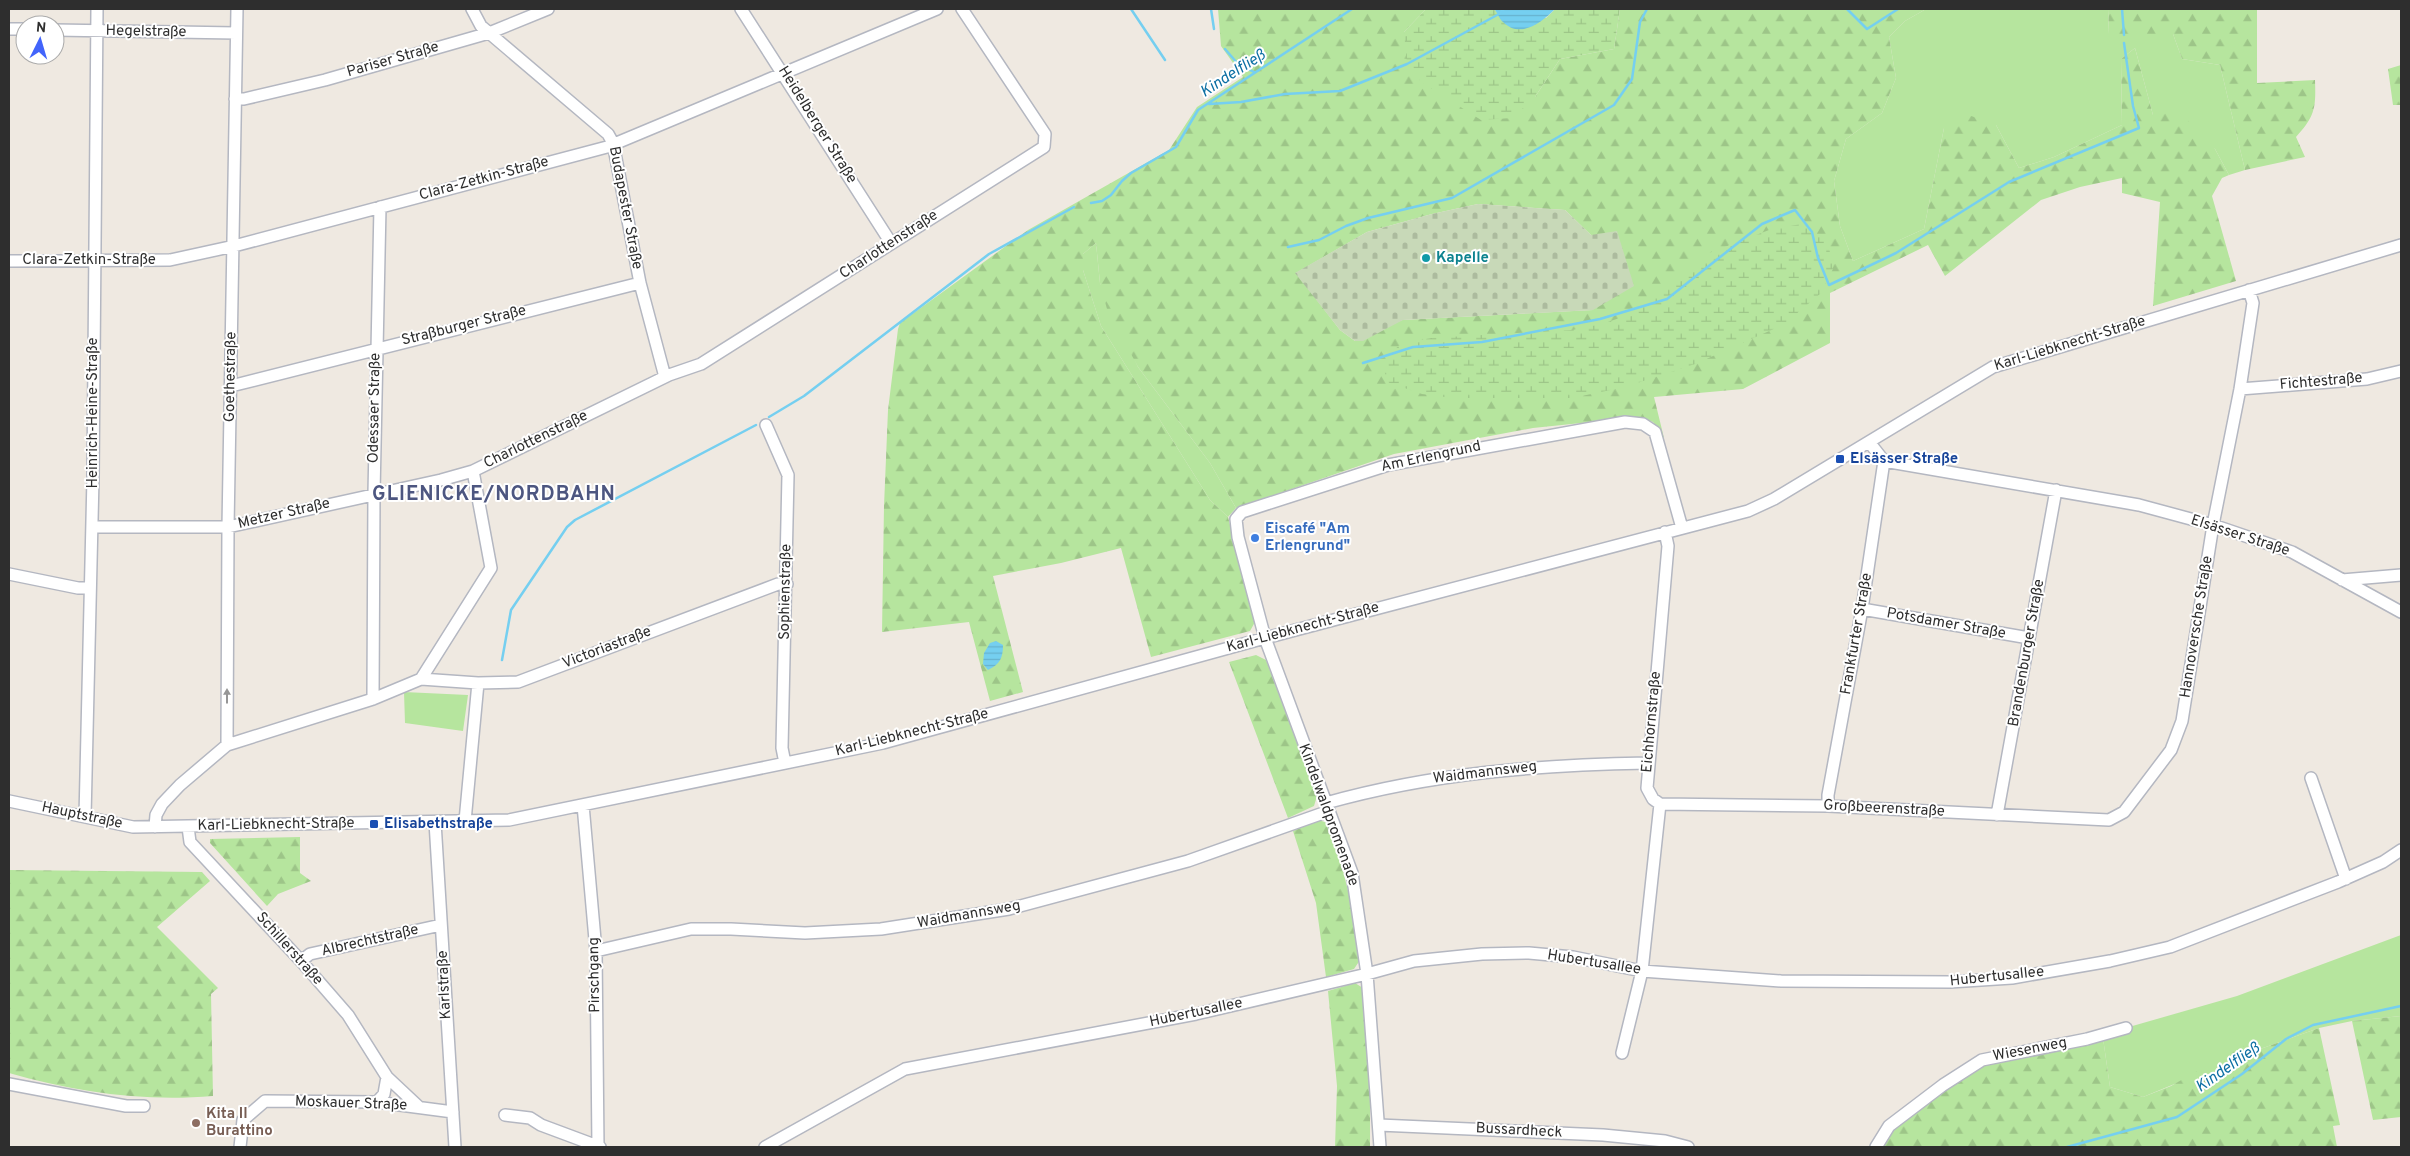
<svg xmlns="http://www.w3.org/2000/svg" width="2410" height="1156" viewBox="0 0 2410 1156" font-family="Overpass,sans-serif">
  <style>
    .green { fill: #b6e59e }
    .forest { fill: url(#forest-firs); fill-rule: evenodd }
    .wetland { fill: url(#wetland-marsh) }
    .cemetery { fill: url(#cemetery-stones) }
    .water { fill: url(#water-rules) }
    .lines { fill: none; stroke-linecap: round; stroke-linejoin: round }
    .stream { stroke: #75cff0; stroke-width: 2.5 }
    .minor-casing { stroke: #b4b7c1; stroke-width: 14 }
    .minor { stroke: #fff; stroke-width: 11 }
    .oneway { fill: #969696 }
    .culture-dot { fill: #0f9aa8; stroke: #fff; stroke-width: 2 }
    .transit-dot { fill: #1a4fb4; stroke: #fff; stroke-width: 2 }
    .shop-dot { fill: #3f7fe0; stroke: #fff; stroke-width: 2 }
    .education-dot { fill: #8d6e63; stroke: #fff; stroke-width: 2 }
    .labels { text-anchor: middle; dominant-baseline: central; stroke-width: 4; stroke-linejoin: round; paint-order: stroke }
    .street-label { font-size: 15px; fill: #2e2e2e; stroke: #fff }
    .culture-label { font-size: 15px; font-weight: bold; fill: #0d838f; stroke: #fff; text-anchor: start }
    .transit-label { font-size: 15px; font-weight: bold; fill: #164399; stroke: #fff; text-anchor: start }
    .shop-label { font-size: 15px; font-weight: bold; fill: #366cbe; stroke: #fff; text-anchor: start }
    .education-label { font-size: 15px; font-weight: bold; fill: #785e54; stroke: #fff; text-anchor: start }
    .water-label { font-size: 16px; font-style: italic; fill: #0d6fa3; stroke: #fff }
    .district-label { font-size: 20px; font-weight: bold; letter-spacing: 1px; fill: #4d5680; stroke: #fff }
  </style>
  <defs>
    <pattern id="forest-firs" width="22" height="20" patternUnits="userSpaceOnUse" patternTransform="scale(1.25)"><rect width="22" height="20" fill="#b6e59e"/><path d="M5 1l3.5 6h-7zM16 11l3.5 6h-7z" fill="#9dc588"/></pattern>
    <pattern id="wetland-marsh" width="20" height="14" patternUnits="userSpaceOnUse" patternTransform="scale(1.25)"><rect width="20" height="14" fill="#b6e59e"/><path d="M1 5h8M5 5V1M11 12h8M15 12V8" fill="none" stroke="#9dc588"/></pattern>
    <pattern id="cemetery-stones" width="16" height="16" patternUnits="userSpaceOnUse" patternTransform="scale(1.25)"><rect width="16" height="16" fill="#c8d9b8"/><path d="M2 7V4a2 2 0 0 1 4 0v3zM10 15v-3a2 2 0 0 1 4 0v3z" fill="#acbb9e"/></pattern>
    <pattern id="water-rules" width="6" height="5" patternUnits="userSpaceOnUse" patternTransform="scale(1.25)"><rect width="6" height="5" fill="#75cff0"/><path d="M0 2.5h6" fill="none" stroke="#66b2ce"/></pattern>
  </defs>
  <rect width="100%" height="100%" fill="#efe9e1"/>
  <!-- green -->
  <path class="green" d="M1926,9h183l-1,25h65l9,25 38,6 25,105 -16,5 -14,-26 -62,-34 -18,-67 -14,11 1,66 -68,32 -35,11 -23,-43 -52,3 -20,101 -71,32 -13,-35 -6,-45 12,-42 36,-26 14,-35 -7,-41 16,-16z
    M1096,243l4,40 38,84 72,96 26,45 -8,9 -18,-17 -109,-174 -18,-56v-16z
    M404,692l64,3 -5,36 -58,-8z
    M2401,935v81l-49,5 -33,7 -67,24 -109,45 -33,-10 -7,-49 26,-11 108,-31z"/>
  <!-- forest -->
  <path class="forest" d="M1218,9h208l-22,23 131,65 25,-38 54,-10 6,-40h306l-21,12 -16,16 7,41 -14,35 -36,26 -12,42 6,45 13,35 71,-32 20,-101 19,-15 33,12 23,43 35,-11 68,-32 -1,-66 14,-11 18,67 25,-5 37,39 14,26 -7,3 -10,18 24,85 -83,25 7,-104 -38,-9v-15l-42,9 -39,13 -96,76 -17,-31 -98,48v50l-87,46 -89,8 10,41 -11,-16 -14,-5 -106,11 -139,26 -158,54 -26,-45 -72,-96 -31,-58 -7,-26 -4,-40 -13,11v16l18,56 109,174 18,17 27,105 -5,9 -99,26 -30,-109 -60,15 -68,13 30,116 -33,9 -21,-79 -87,10 2,-126 4,-96 10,-81 2,-6 128,-93 141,-80 28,-43 46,-30 -22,-31zM1478,204l87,6 26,25 2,75 -191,10 -47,21 -15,-11 -44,-57 71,-41 65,-18z
    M2109,9h148v74l58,-3c1,28 0,36 -19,57l9,20 -60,13 -25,-105 -38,-6 -9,-25h-65z
    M2401,65v40h-8l-5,-36z
    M1256,655l10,5 51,136 -3,10 -26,12 -59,-156z
    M1319,820l8,3c18,45 27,90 33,137l-6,9 -28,8 -10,-74 -23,-72z
    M300,837v36l11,8 -33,13 -11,12 -57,-63v-4z
    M9,870l193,2 8,9 -53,46 61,61 -7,6 2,102c-70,6 -138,-4 -204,-23z
    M1355,983l8,5 7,89v70h-35l2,-61 -9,-95z
    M2401,1016v101l-28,3 -21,-99z
    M2319,1028l21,97 -7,1 4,21h-455l10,-19 75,-57 18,-9 118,-24 7,49 33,10 28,-11 71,-41 10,7z"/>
  <!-- wetland -->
  <path class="wetland" d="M1426,9h68l5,5 47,4 9,-9h65l-6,40 -54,10 -25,38 -23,21 -31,2 -60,-38 -14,-18 -3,-32z
    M1801,224l27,18 5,27 -13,25 -37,31 -88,39 -70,23 -53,11h-119l-31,-4 -35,-12 -3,-13 3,-14 16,-12 28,-5 141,-8 30,-6 29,-10 78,-61 60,-23z"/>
  <!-- cemetery -->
  <path class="cemetery" d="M1478,204l87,6 26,25 26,-4 17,55 -41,24 -190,10 -40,21h-8l-15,-11 -45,-57 72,-41 65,-18z"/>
  <!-- water -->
  <path class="water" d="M1494,9h61c-14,14 -35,30 -52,13 -4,-3 -5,-9 -9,-13z
    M996,641l7,4c0,13 -3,19 -15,25l-5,-6 1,-11 6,-10z"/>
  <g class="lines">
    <!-- stream -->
    <path class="stream" d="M1131,9l34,51
      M1211,9l3,20
      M1847,9l20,20 31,-20
      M2122,9l2,26
      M1225,49l13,15 16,8
      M1209,104l32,-2 44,-8 55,-3 67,-27 92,-50 5,-5
      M1091,203l11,-2 9,-6 11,-14 9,-8 45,-26 22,-37 154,-101
      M1288,247l31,-7 27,-14 22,-8 84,-20 162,-93 18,-26 8,-57 7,-13
      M1363,363l50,-16 69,-5 118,-23 67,-20 95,-75 33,-14 17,22 6,26 11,27 67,-32 113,-71 130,-54 -6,-22 -9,-63
      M769,417l35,-21 185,-142 85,-47
      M502,660l9,-50 56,-83 8,-7 181,-95
      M2067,1147l110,-30 65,-43 44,-35 27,-14 88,-19"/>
    <defs>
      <path id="minor" d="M472,9l9,17 127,108 5,9 27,140 25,94
        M741,9l150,234
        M9,29h16
        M55,30l181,3
        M235,99h9l81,-19 164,-47 59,-24
        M9,261l161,-1 64,-14 373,-99 330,-138
        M231,386l409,-103
        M2240,389l127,-10 34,-8
        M766,425l22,50 -6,273 3,15
        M1869,442l15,19 255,44 74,20 79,27 109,60
        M92,527h136l213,-47 32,-9
        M9,574l69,14h12
        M2342,580l59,-5
        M1862,609l167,29
        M421,679l57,4 40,-1 260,-98h9
        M373,699l1,-206 6,-286
        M227,745l1,-218 9,-518
        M2311,778l35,101
        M9,801l124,26 376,-7 374,-77 382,-105 483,-127 26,-12 219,-132 408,-122
        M1326,803c107,-30 211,-38 322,-40
        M1660,804l168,2 281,14 15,-8 47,-62 11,-29 31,-196 27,-136 13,-86 -4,-13
        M583,805l13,146 2,196
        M1828,806v-11l34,-186 22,-148
        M1997,815l59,-325
        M85,817l8,-339 4,-469
        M465,821l13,-138
        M435,822l20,325
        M155,827l1,-12 6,-11 18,-19 47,-40 146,-46 48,-20 70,-111 -18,-97 196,-96 32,-11 343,-217 1,-13 -83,-125
        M188,827l2,15 111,119 47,54 39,62 32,30
        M596,951l95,-22h40l74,4 76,-4 128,-20 179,-48 141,-50
        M301,961l9,-7 131,-29
        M1622,1053l20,-82 18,-167 -7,-5 -6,-11 21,-242 -3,-14
        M9,1084l117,22h18
        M377,1102l7,-8 3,-17
        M505,1115l25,3 11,7 59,22
        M1379,1125l224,10 62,6 23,6
        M240,1147l3,-27 22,-19 112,1 76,10
        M765,1147l140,-78 291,-55 171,-40 47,-13 68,-7 47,-1 44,4 69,14 139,10 169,1 62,-4 98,-17 60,-14 168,-65 45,-20 18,-12
        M1380,1147l-13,-173 -15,-101 -87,-235 -27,-101 -2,-18 6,-7 146,-47 237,-43 18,2 12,8 27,96
        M1876,1147l13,-21 54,-41 39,-25 105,-21 39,-11"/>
    </defs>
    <!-- minor casing -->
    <use href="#minor" class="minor-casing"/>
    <!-- minor -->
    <use href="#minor" class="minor"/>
  </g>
  <!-- one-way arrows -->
  <defs><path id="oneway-solid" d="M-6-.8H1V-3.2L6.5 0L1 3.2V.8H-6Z" transform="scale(1.25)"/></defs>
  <use class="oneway" href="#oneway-solid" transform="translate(227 696) rotate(-90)"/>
  <!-- markers -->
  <circle class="culture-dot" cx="1426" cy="258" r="5"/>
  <g class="transit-dot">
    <rect x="1835" y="454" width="10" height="10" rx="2.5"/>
    <rect x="369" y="819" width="10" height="10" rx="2.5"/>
  </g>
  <circle class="shop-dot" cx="1255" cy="538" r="5"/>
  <circle class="education-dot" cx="196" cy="1123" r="5"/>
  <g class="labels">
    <!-- street labels -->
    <g class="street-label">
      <text transform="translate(146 32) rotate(1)">Hegelstraße</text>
      <text transform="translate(393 60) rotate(-16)">Pariser Straße</text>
      <text transform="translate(817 125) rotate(58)">Heidelberger Straße</text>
      <text transform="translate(484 179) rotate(-15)">Clara-Zetkin-Straße</text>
      <text transform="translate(625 208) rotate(79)">Budapester Straße</text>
      <text transform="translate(889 245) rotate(-33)">Charlottenstraße</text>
      <text x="89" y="260">Clara-Zetkin-Straße</text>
      <text transform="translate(464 326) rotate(-14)">Straßburger Straße</text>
      <text transform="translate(2070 344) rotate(-17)">Karl-Liebknecht-Straße</text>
      <text transform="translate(231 377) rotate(-89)">Goethestraße</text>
      <text transform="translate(2321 382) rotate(-5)">Fichtestraße</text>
      <text transform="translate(375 408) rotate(-89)">Odessaer Straße</text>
      <text transform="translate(93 413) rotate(-90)">Heinrich-Heine-Straße</text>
      <text transform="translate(536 440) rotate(-26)">Charlottenstraße</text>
      <text transform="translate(1431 457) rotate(-12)">Am Erlengrund</text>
      <text transform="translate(284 514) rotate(-13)">Metzer Straße</text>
      <text transform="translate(2240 536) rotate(18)">Elsässer Straße</text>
      <text transform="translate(786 592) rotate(-89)">Sophienstraße</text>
      <text transform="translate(1946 624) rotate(10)">Potsdamer Straße</text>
      <text transform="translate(2197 627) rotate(-81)">Hannoversche Straße</text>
      <text transform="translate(1303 628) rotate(-15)">Karl-Liebknecht-Straße</text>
      <text transform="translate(1857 634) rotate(-80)">Frankfurter Straße</text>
      <text transform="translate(607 648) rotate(-21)">Victoriastraße</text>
      <text transform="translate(2027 653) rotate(-80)">Brandenburger Straße</text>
      <text transform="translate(1652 722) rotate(-85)">Eichhornstraße</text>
      <text transform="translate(912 733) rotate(-14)">Karl-Liebknecht-Straße</text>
      <text transform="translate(1485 773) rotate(-7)">Waidmannsweg</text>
      <text transform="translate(1884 809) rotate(3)">Großbeerenstraße</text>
      <text transform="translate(1328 815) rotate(70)">Kindelwaldpromenade</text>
      <text transform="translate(82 816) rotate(12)">Hauptstraße</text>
      <text transform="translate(276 825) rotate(-1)">Karl-Liebknecht-Straße</text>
      <text transform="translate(969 915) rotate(-10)">Waidmannsweg</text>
      <text transform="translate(370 941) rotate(-13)">Albrechtstraße</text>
      <text transform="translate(289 949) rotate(48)">Schillerstraße</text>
      <text transform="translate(1594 963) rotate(9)">Hubertusallee</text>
      <text transform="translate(595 975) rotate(-91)">Pirschgang</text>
      <text transform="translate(1997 977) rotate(-6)">Hubertusallee</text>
      <text transform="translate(445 985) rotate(-93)">Karlstraße</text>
      <text transform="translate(1196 1013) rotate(-12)">Hubertusallee</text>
      <text transform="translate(2030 1050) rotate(-11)">Wiesenweg</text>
      <text transform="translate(351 1104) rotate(2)">Moskauer Straße</text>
      <text transform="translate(1519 1131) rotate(3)">Bussardheck</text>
    </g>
    <!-- culture labels -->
    <g class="culture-label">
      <text x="1436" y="258">Kapelle</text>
    </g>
    <!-- transit labels -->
    <g class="transit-label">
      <text x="1850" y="459">Elsässer Straße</text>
      <text x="384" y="824">Elisabethstraße</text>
    </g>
    <!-- shop labels -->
    <g class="shop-label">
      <text x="1265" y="529">Eiscafé "Am<tspan x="1265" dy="17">Erlengrund"</tspan></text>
    </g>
    <!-- education labels -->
    <g class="education-label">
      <text x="206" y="1114">Kita II<tspan x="206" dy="17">Burattino</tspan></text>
    </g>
    <!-- water labels -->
    <g class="water-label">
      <text transform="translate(1233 74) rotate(-33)">Kindelfließ</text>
      <text transform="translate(2228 1068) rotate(-35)">Kindelfließ</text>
    </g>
    <!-- district labels -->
    <g class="district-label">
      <text x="494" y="495">GLIENICKE/NORDBAHN</text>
    </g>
  </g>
  <!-- border -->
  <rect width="2410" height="1156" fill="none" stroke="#2e2e2e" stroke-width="20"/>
  <!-- north arrow -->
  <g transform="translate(40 40) rotate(5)"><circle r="24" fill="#ffffff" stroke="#ababab"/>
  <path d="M0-4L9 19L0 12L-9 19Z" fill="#4264fb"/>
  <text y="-8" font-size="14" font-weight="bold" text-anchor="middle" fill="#2e2e2e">N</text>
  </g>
</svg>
